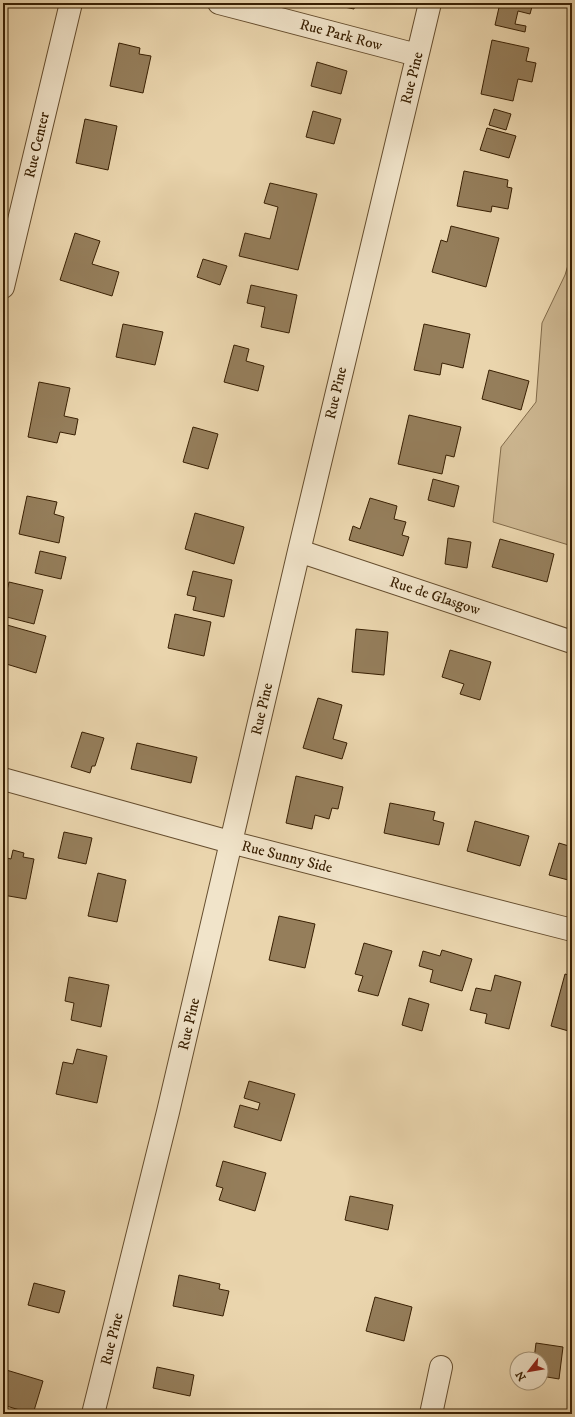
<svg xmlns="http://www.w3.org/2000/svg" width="575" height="1417" viewBox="0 0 575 1417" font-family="'IM FELL DW Pica',serif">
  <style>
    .green { fill: #ccb690; stroke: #826b4a }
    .building { fill: #957e5b; stroke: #392003 }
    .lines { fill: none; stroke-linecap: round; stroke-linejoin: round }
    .minor-casing { stroke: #654d2e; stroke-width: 24 }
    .minor { stroke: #f1e4ca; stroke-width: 22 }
    .labels { text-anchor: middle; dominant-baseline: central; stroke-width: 4; stroke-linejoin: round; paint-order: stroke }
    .street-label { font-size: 15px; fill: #392003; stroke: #f1e4ca }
  </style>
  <rect width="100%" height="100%" fill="#ead5ad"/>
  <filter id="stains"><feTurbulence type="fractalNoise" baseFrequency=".005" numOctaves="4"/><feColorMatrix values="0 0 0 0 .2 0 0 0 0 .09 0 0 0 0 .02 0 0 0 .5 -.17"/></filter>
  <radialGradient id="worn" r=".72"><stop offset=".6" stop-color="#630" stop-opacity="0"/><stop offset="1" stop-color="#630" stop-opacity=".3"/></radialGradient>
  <!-- green -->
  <path class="green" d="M572,252v294l-79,-24 8,-75 35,-45 6,-79 23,-48z"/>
  <!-- building -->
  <path class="building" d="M325,3h30l-1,6z
    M500,3h33l-3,11 -12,-3 -3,13 11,2 -1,6 -30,-7z
    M492,40l37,8 -3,13 10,2 -4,19 -14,-3 -5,22 -32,-7z
    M119,43l21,5 -1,6 12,2 -8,37 -33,-7z
    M317,62l30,9 -6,23 -30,-8z
    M494,109l17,5 -5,16 -17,-5z
    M313,111l28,8 -7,25 -28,-7z
    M85,119l32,7 -9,44 -32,-7z
    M487,128l29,8 -7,22 -29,-8z
    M464,171l44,9 -1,7 5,1 -4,21 -16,-3 -1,6 -34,-6z
    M270,183l47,11 -19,76 -59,-14 6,-23 25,6 8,-32 -14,-4z
    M451,226l48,12 -13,49 -54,-15 9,-32 6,2z
    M75,233l25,8 -8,23 27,8 -7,24 -52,-16z
    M203,259l24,7 -7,19 -23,-8z
    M251,285l46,10 -8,38 -28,-6 4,-20 -18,-4z
    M123,324l40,8 -8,33 -39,-8z
    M424,324l46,10 -7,34 -21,-5 -2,12 -26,-5z
    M234,345l15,4 -3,12 18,5 -6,25 -34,-9z
    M489,370l40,11 -8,29 -39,-11z
    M39,382l31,6 -6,28 14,3 -3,16 -15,-3 -3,11 -29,-6z
    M409,415l52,12 -7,30 -8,-2 -4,19 -44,-10z
    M193,427l25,7 -10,35 -25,-7z
    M433,479l26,7 -5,21 -26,-7z
    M27,496l30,6 -3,12 10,3 -5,26 -40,-9z
    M370,498l27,8 -3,13 12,3 -4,13 7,2 -6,19 -54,-16 4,-14 7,3z
    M195,513l49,14 -10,37 -49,-15z
    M448,538l23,4 -4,26 -22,-4z
    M500,539l54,15 -7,28 -55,-15z
    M40,551l26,6 -5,22 -26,-6z
    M193,571l39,9 -8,37 -31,-7 3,-13 -9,-2z
    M9,582l34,8 -9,34 -31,-8v-8z
    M175,614l36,8 -7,34 -36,-8z
    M7,625l39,11 -10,37 -33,-10v-24z
    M356,629l32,3 -4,43 -32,-3z
    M450,650l41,12 -11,38 -20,-6 4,-10 -22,-7z
    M318,698l24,7 -9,34 14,4 -5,16 -39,-11z
    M82,732l22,6 -9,28h-3l-2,7 -19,-6z
    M137,743l60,14 -6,26 -60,-14z
    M296,776l47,11 -5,22 -6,-1 -3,11 -14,-4 -3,14 -26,-6z
    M390,803l45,9 -2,8 11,3 -5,22 -55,-12z
    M475,821l54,15 -9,30 -53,-15z
    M64,832l28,6 -6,26 -28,-6z
    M559,843l13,4v34l-23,-6z
    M13,850l11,3 -1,4 11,2 -8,40 -23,-4v1v-39l8,2z
    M98,873l28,7 -9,42 -29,-6z
    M279,916l36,8 -10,44 -36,-8z
    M364,943l28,8 -14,45 -20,-5 5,-15 -8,-2z
    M442,950l30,9 -10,32 -32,-9 3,-12 -14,-4 4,-15 17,5z
    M565,974l7,2v56l-21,-6z
    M495,975l26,7 -12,47 -24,-6 2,-9 -17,-4 6,-22 15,3z
    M69,977l40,8 -8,42 -30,-7 3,-17 -9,-2z
    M409,998l20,6 -7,27 -20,-6z
    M77,1049l30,7 -10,47 -41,-9 7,-32 10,2z
    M249,1081l46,13 -14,47 -47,-14 6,-22 18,5 2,-7 -16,-5z
    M223,1161l43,12 -11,38 -36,-11 4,-12 -7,-2z
    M350,1196l43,9 -5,25 -43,-10z
    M179,1275l41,9 -1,5 10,2 -6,25 -50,-10z
    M34,1283l31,8 -6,22 -31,-8z
    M375,1297l37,10 -8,34 -38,-10z
    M536,1343l27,4 -4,32 -18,-3v-17h-7z
    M157,1367l37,8 -4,21 -37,-8z
    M3,1369l40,12 -10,33 -30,-9z"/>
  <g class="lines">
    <defs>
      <path id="minor" d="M219,3l198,52
        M3,287l68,-284
        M299,551l273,91
        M3,779l227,63 342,88
        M93,1414l75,-302 131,-561 131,-548
        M431,1414l10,-47"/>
    </defs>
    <!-- minor casing -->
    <use href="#minor" class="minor-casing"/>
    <!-- minor -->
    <use href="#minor" class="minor"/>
  </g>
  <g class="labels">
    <!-- street labels -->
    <g class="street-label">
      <text transform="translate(341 35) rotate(15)">Rue Park Row</text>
      <text transform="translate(412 78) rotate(-76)">Rue Pine</text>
      <text transform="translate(37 145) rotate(-77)">Rue Center</text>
      <text transform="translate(336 393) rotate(-77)">Rue Pine</text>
      <text transform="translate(435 596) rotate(18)">Rue de Glasgow</text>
      <text transform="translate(262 709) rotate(-77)">Rue Pine</text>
      <text transform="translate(287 857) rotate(14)">Rue Sunny Side</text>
      <text transform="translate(189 1024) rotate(-77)">Rue Pine</text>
      <text transform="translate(112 1339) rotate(-76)">Rue Pine</text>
    </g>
  </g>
  <!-- margin -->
  <rect width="575" height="1417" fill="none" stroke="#ead5ad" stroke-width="16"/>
  <rect x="4" y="4" width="567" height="1409" fill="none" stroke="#392003" stroke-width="2"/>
  <rect x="8" y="8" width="559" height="1401" fill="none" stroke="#392003"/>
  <!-- north arrow -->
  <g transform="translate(529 1371) rotate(239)"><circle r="19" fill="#f1e4ca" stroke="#a7967a"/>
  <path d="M0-3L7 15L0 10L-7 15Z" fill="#8f2418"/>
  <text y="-6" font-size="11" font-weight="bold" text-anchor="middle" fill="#392003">N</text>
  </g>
  <rect width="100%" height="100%" filter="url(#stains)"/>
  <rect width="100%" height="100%" fill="url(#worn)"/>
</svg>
